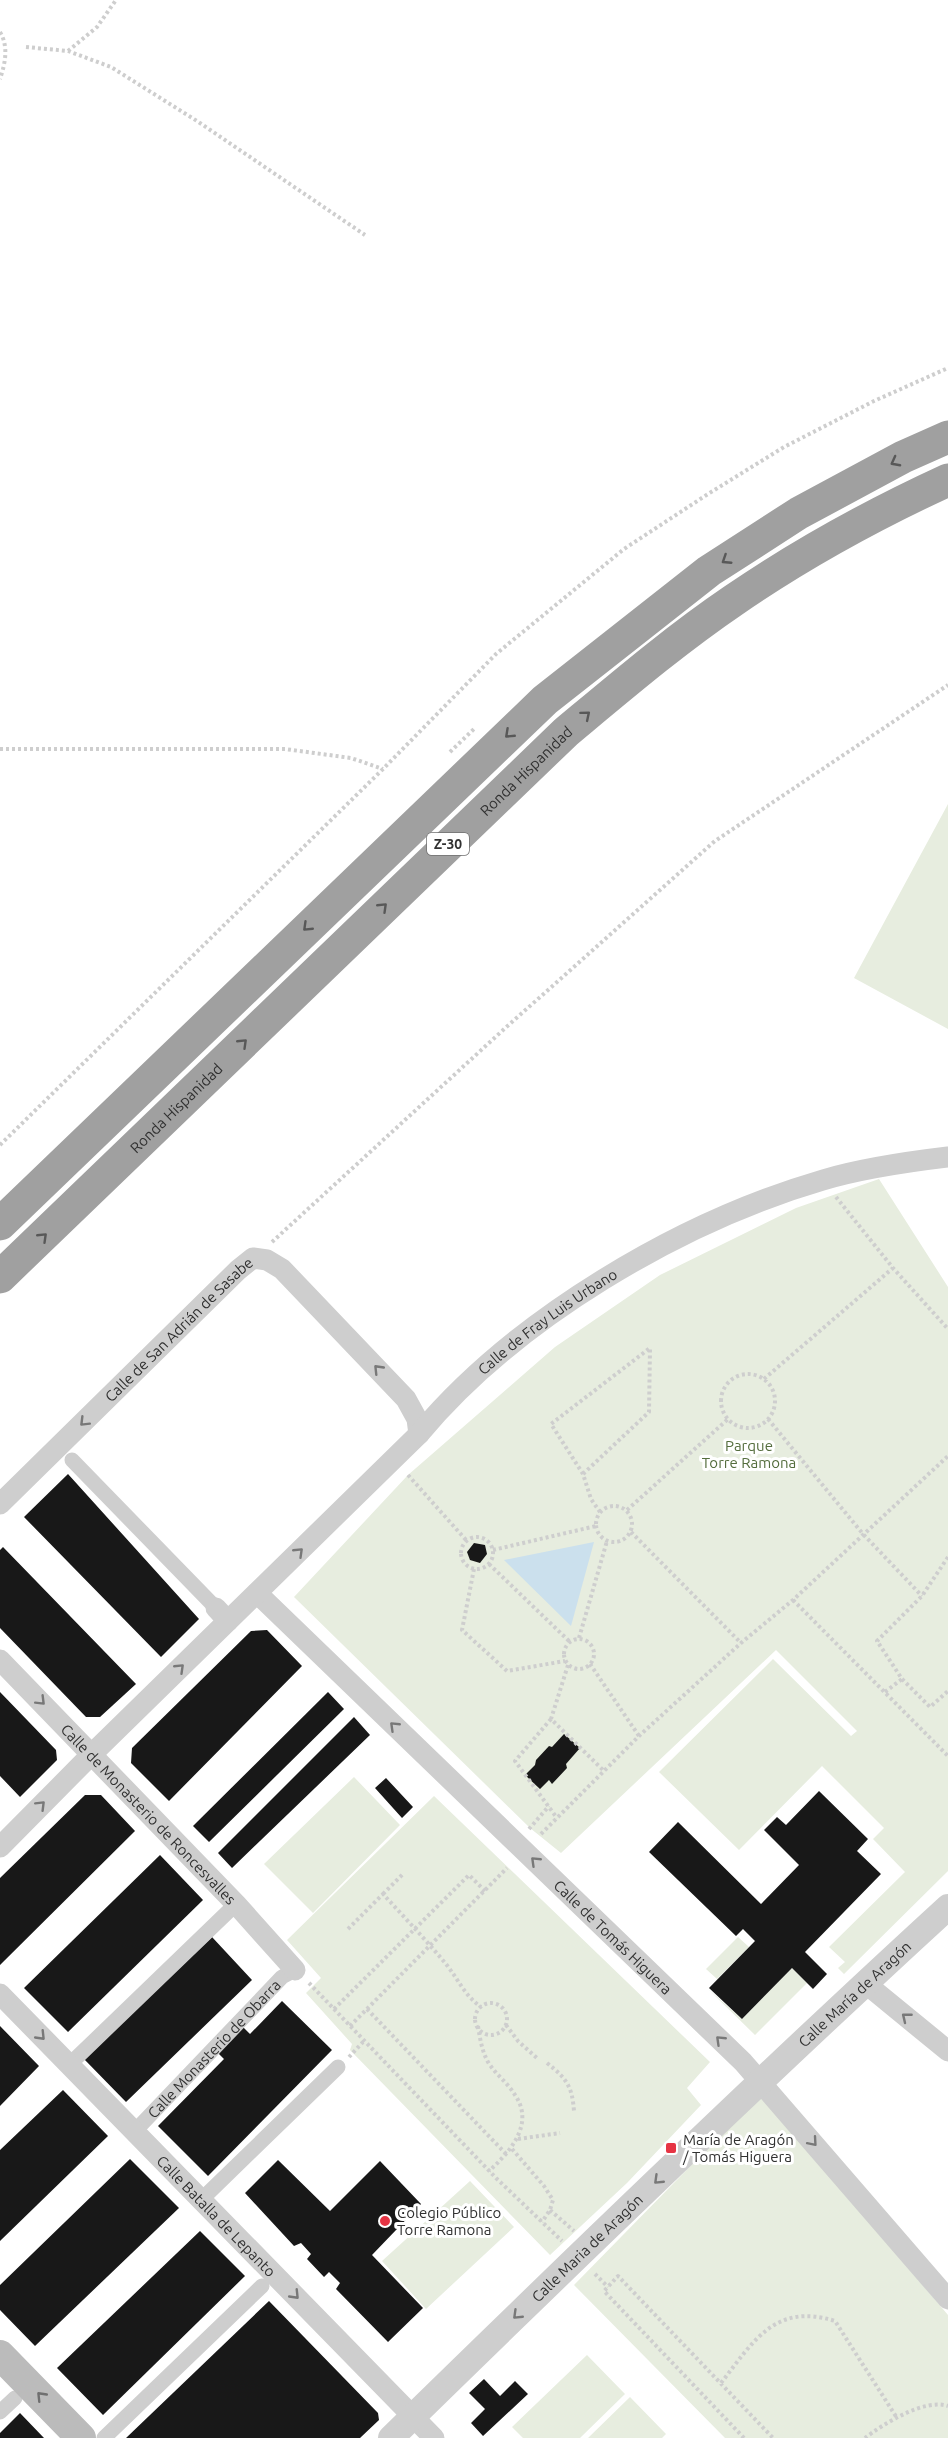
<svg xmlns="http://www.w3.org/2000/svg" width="948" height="2438" viewBox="0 0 948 2438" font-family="Ubuntu,sans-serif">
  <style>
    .green { fill: #e7eddf }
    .water { fill: #cbe0ed }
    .building { fill: #181818 }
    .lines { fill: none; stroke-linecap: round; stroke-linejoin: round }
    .path { stroke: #cecece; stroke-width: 4; stroke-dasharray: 3 3; stroke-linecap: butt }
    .pedestrian { stroke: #cecece; stroke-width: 15 }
    .minor { stroke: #cecece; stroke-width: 21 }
    .tertiary { stroke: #cecece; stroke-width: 26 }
    .secondary { stroke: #bbb; stroke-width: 30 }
    .trunk { stroke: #a0a0a0; stroke-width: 33 }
    .oneway { stroke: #585858 }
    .oneway2 { stroke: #787878 }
    .oneway3 { stroke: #6f6f6f }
    .poi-dot { fill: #e63444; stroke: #fff; stroke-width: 2 }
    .labels { text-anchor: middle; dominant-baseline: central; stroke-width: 6; stroke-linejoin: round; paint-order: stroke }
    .shield { fill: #fff; stroke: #6f6f6f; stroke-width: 1.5 }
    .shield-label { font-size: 14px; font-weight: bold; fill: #313131 }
    .street-label { font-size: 15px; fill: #313131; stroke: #fff }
    .park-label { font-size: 15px; fill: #546d3d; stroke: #fff }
    .poi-label { font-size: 15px; fill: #313131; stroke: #fff; text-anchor: start }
  </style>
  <rect width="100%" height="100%" fill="#fff"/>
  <!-- green -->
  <path class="green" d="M948,804v225l-94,-51z
    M879,1179l69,108v584l-104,103 -6,-6 7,-6 -16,-15 76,-75 -32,-33 11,-11 -62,-62 -83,84 -80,-78 114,-113 78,77 6,-5 -81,-81 -215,203 -31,-25 -236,-231 114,-122 147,-128 105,-72 136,-67z
    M354,1777l46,48 -87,88 -49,-49z
    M434,1796l276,266 -23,26 14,17 -74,78 -77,72 -200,-205 2,-6 -46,-51 15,-15 -34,-38z
    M738,1937l11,10 -32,32 -11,-10z
    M792,1968l15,15 -52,52 -47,-46 34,30z
    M761,2094l187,221v123h-223l-151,-153z
    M470,2181l44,46 -88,82 -44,-48z
    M587,2355l38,39 -45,44h-57l-11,-11z
    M630,2397l36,37 -4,4h-74z"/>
  <!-- water -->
  <path class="water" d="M594,1542l-23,84 -67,-66z"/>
  <!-- building -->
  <path class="building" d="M68,1474l131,145 -38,38 -137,-140z
    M474,1543l11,2 2,9 -7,9 -10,-3 -3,-8z
    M3,1547l133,137 -36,33h-14l-86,-89v-78z
    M267,1630l35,36 -133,135 -38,-38 1,-15 119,-117z
    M0,1692l56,58 1,10 -37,37 -20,-21z
    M328,1692l16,17 -135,133 -16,-16z
    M354,1717l16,18 -138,133 -14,-15z
    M564,1734l16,14 -14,16 1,4 -15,16 -3,-4 -9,9 -15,-14 10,-10 1,-5 13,-14 3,1z
    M386,1778l27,29 -11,11 -27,-30z
    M819,1791l49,48 -11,12 24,23 -76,78 22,22 -14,15 -21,-21 -50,51 -33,-31 46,-47 -12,-12 -7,7 -87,-84 29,-30 83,82 38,-39 -35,-35 13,-13 9,8z
    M85,1795h16l34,36 -135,134v-87z
    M160,1855l43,45 -135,132 -44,-44z
    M212,1937l40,43 -126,122 -42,-43z
    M282,2001l50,49 -124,126 -50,-50 66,-67 -10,-10 26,-25 10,10z
    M0,2026l39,40 -39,40z
    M63,2090l45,46 -108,105v-91z
    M130,2159l49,49 -144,138 -35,-36v-25z
    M278,2160l52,51 50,-50 41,43 -49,51 51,53 -35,34 -52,-53 4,-6 -11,-11 -5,5 -17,-18 4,-5 -10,-11 -7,3 -49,-53z
    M200,2231l45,45 -142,139 -46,-47z
    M269,2301l109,112 1,7 -19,18h-234z
    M484,2379l16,17 15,-15 13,13 -45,42 -12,-13 14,-14 -16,-16z
    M20,2413l24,25h-44v-5z"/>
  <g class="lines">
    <!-- path -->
    <path class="path" d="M0,32c9,15 5,32 0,47
      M26,47l42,4 43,16 86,54 168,114
      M68,51l29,-24 19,-27
      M0,749h285l66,9 32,11
      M450,752l25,-24
      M0,1145l383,-376 113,-115 128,-105 84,-55 76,-47 90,-46 74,-33
      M836,1197l57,71 55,61
      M272,1242l230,-211 213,-190 233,-156
      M721 1401a27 27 0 1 1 54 0a27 27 0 1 1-54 0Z
      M764,1379l129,-111
      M768,1419l95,115 59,62
      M583,1474l66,-62 1,-64 -99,76 32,50 8,25 9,13
      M408,1475l58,65
      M596 1524a18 18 0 1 1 36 0a18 18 0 1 1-36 0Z
      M627,1510l101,-91
      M631,1532l110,111
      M461 1553a16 16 0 1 1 32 0a16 16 0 1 1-32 0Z
      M493,1550l103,-24
      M948,1557l-26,39 -45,45 25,38 28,28 18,-16
      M489,1564l80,77
      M474,1569l-12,61 45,41 58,-10
      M793,1600l155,156
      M579,1638l28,-97
      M564 1654a15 15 0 1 1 30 0a15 15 0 1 1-30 0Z
      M590,1664l49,72
      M568,1665l-17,54 53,52
      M885,1692l17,-13
      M551,1719l-36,42 42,57
      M529,1829l20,-23
      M541,1834l98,-98 102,-93 52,-43 155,-144
      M383,1894l21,-21
      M348,1929l35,-35c21,23 43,46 63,70 12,15 19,32 35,43
      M309,1983l187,195 66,63
      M475 2019a16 16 0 1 1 32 0a16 16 0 1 1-32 0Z
      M334,2009l135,-134 16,16
      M367,2009l140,146
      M506,2025l12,16 19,17
      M350,2026l157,-158
      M478,2026c2,13 4,25 10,36 8,13 20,21 27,33 20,29 -5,57 -26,76
      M349,2057l14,-15
      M547,2063c20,16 25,23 27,48
      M518,2139l42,-6
      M512,2149l32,37 9,14 -3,10 -8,12
      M550,2210l24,21
      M595,2274l13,13
      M721,2383c32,-41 54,-81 114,-62l62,97
      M744,2438l-140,-147 14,-15 155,162
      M865,2438c18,-14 60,-40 83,-32"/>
    <!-- pedestrian -->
    <g class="pedestrian">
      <path d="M72,1460l144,148"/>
      <path d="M69,2065l167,-161"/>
      <path id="s1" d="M135,2131l147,-154 13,-7"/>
      <path d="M201,2200l137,-133"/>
      <path d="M0,2412l15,-14"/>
      <path d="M104,2438l158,-152"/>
    </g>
    <!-- minor -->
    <g class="minor">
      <path id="s2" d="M0,1504l238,-234 15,-12 14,2 15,9 124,130 11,20 2,15"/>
      <path id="s3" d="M257,1593l486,469 205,237"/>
      <path d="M216,1608l12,13"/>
      <path id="s4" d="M0,1660l236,244 59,66"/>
      <path id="s5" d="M0,1847l93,-94 326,-319c96,-115 260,-212 404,-254 40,-12 83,-18 125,-23"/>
      <path d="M865,1983l83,68"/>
      <path id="s6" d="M0,1994l434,444"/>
    </g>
    <!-- tertiary -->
    <path class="tertiary" id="s7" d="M391,2438c183,-179 368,-358 557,-531"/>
    <!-- secondary -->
    <path class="secondary" d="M0,2355l81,83"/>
    <!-- trunk -->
    <g class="trunk">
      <path d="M0,1224l545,-524 164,-129 90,-58 104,-56 45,-20"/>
      <path id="s8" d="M0,1277l566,-545c54,-45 109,-92 168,-132 67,-46 140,-86 214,-120"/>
    </g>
  </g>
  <!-- one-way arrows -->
  <defs><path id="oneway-chevron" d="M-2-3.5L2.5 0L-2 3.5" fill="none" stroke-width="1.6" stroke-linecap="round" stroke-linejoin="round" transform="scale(1.5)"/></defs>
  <g class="oneway">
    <use href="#oneway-chevron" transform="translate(895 462) rotate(152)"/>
    <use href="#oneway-chevron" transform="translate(726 560) rotate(147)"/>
    <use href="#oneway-chevron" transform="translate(586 715) rotate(-40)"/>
    <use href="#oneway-chevron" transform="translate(509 734) rotate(137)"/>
    <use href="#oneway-chevron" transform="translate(383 907) rotate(-44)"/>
    <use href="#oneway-chevron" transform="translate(307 927) rotate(136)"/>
    <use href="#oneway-chevron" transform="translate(243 1043) rotate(-44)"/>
    <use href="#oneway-chevron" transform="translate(43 1237) rotate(-44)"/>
  </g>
  <g class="oneway2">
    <use href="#oneway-chevron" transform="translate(378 1369) rotate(-134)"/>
    <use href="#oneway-chevron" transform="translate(84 1422) rotate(135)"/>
    <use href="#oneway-chevron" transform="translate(299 1552) rotate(-44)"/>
    <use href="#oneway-chevron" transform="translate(180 1668) rotate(-44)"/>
    <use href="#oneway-chevron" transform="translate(41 1701) rotate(45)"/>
    <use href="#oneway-chevron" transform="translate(394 1726) rotate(-136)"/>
    <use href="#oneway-chevron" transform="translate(41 1805) rotate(-45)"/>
    <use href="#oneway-chevron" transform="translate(535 1861) rotate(-136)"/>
    <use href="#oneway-chevron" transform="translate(906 2017) rotate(-141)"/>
    <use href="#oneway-chevron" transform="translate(41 2036) rotate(46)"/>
    <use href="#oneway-chevron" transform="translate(720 2040) rotate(-136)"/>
    <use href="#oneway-chevron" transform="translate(813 2142) rotate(49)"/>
    <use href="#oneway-chevron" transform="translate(658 2180) rotate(136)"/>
    <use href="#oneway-chevron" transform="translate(295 2295) rotate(46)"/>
    <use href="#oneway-chevron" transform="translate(517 2315) rotate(136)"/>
  </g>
  <use class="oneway3" href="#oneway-chevron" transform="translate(41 2396) rotate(-134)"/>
  <!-- markers -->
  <g class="poi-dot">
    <rect x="665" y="2142" width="12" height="12" rx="3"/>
    <circle cx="385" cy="2221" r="6"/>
  </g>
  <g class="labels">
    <!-- shield labels -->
    <rect class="shield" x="427" y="833" width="42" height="22" rx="4.5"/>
    <g class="shield-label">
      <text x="448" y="844">Z-30</text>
    </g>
    <!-- street labels -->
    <g class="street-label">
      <text stroke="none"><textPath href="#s8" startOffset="730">Ronda Hispanidad</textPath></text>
      <text stroke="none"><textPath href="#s8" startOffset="244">Ronda Hispanidad</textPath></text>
      <text stroke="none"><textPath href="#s5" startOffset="760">Calle de Fray Luis Urbano</textPath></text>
      <text stroke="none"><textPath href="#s2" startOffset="250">Calle de San Adrián de Sasabe</textPath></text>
      <text stroke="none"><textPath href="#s4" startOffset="214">Calle de Monasterio de Roncesvalles</textPath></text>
      <text stroke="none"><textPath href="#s3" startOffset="495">Calle de Tomás Higuera</textPath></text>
      <text stroke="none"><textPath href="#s7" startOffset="642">Calle María de Aragón</textPath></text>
      <text stroke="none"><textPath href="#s1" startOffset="114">Calle Monasterio de Obarra</textPath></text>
      <text stroke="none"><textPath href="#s6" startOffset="310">Calle Batalla de Lepanto</textPath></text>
      <text stroke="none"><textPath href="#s7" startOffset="273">Calle Maria de Aragón</textPath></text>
    </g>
    <!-- park labels -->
    <g class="park-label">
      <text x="749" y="1445">Parque<tspan x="749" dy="17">Torre Ramona</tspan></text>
    </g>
    <!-- poi labels -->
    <g class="poi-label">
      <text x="683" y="2139">María de Aragón<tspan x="683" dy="17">/ Tomás Higuera</tspan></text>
      <text x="397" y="2212">Colegio Público<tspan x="397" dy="17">Torre Ramona</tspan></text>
    </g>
  </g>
</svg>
